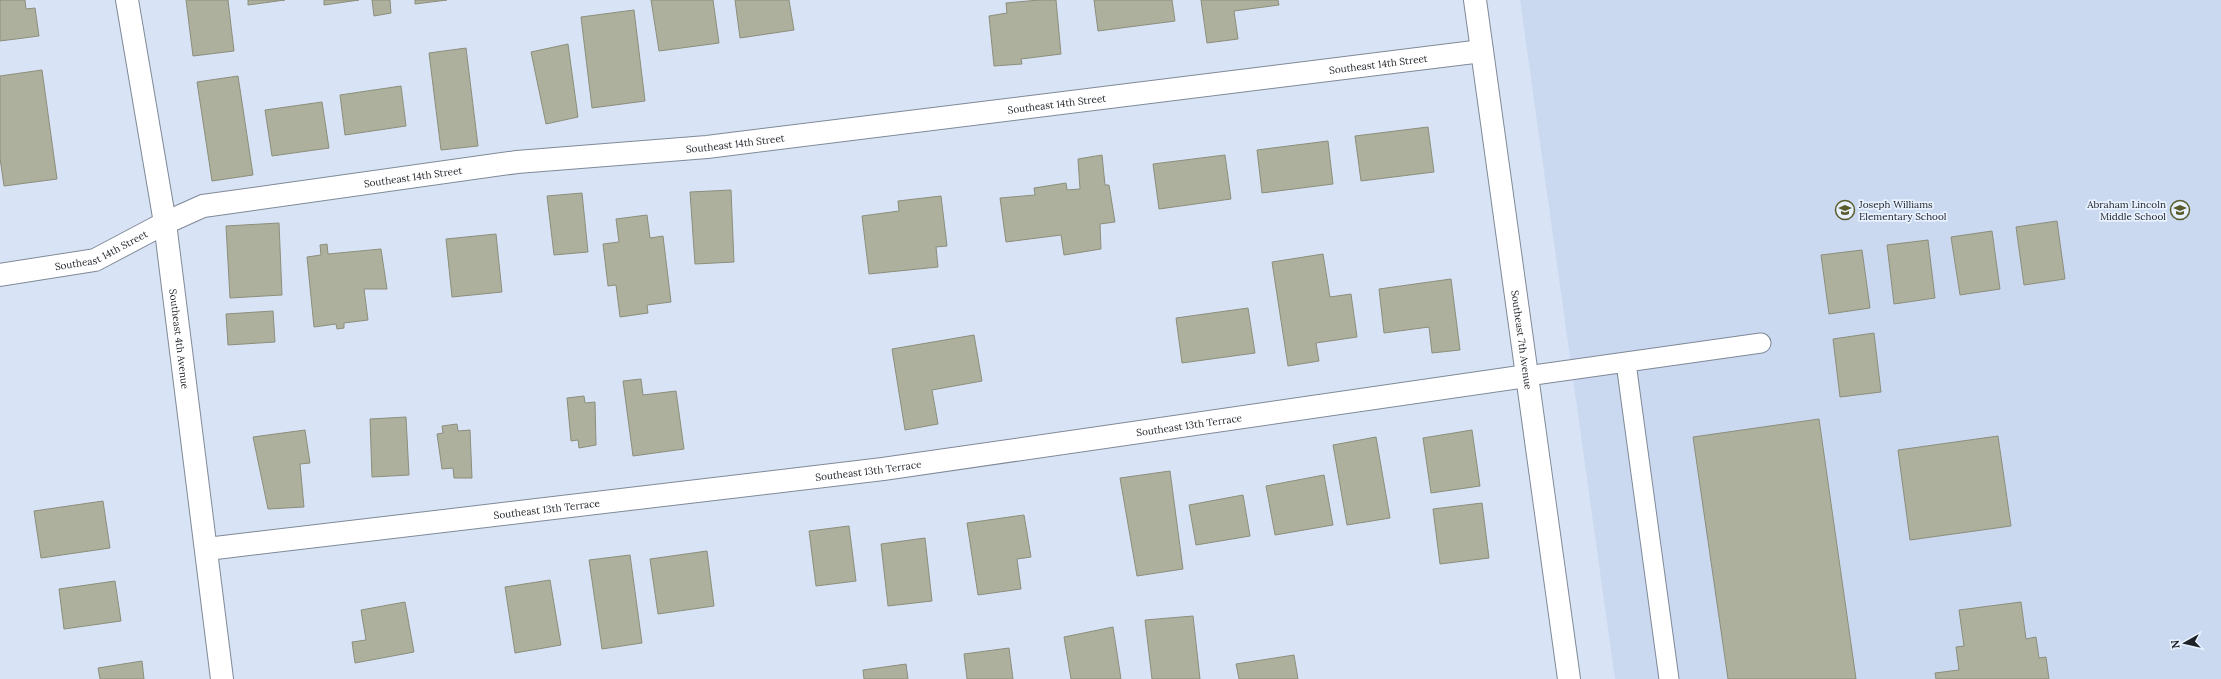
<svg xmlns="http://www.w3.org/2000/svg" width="2221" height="679" viewBox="0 0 2221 679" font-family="Lora,serif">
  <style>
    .built { fill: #cad9f0 }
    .building { fill: #aeb09e; stroke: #8c8e7c }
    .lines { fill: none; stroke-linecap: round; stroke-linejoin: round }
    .service-casing { stroke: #7f8998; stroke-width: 21 }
    .minor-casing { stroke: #7f8998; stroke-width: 24 }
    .tertiary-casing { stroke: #7f8998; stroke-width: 24 }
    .service { stroke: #fff; stroke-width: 19 }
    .minor { stroke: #fff; stroke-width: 22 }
    .tertiary { stroke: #fff; stroke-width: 22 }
    .labels { text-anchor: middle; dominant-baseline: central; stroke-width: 3.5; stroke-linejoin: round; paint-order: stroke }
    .street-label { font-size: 10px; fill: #1e2228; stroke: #e8f1ff }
    .poi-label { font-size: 10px; fill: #1e2228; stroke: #e8f1ff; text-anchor: start }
  </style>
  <rect width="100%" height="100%" fill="#d8e4f5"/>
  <!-- built -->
  <path class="built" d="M1520,0h701v679h-606z"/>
  <!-- building -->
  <path class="building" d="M0,0h25l1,9 9,-1 4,28 -39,5z
    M186,0h42l6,51 -41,5z
    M248,0h37l-37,5z
    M324,0h35l-35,5z
    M372,0h18l1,13 -17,3z
    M415,0h32l-32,4z
    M651,0h62l6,43 -60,8z
    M735,0h54l5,30 -54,8z
    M1039,0h17l5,54 -40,5 1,5 -28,2 -5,-50 18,-3 -1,-10z
    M1094,0h78l3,21 -77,10z
    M1201,0h77l1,5 -45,6 4,28 -31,4z
    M634,10l11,91 -53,7 -11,-91z
    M568,44l10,73 -32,7 -15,-72z
    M466,48l12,98 -37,4 -12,-97z
    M42,70l15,109 -53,7 -4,-28v-82z
    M238,76l15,99 -41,6 -15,-99z
    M401,86l5,40 -61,9 -5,-40z
    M322,102l7,46 -57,8 -7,-46z
    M1428,127l6,45 -73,9 -6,-45z
    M1328,141l5,43 -71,9 -5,-43z
    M1102,155l3,30h4l6,37 -15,2 1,25 -37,6 -3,-20 -55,7 -6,-44 35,-3 -1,-7 32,-5 1,7 13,-1 -2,-30z
    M1225,155l6,44 -72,10 -6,-45z
    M731,190l3,72 -39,2 -5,-72z
    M582,193l6,59 -34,3 -7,-59z
    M941,196l6,50 -11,1 2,20 -69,7 -7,-58 37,-5 -1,-10z
    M647,215l3,23 13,-2 8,66 -24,3 1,8 -28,4 -4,-32 -8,1 -5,-42 16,-2 -3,-23z
    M2057,221l8,58 -41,6 -8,-58z
    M279,223l3,72 -52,3 -4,-72z
    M1992,231l8,58 -40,6 -9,-58z
    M496,234l6,58 -50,5 -6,-58z
    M1928,240l7,58 -41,6 -7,-59z
    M327,244l1,10 53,-5 6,40h-23l4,31 -24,3v5l-7,1 -1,-5 -22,3 -7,-70 14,-2 -1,-10z
    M1862,250l8,58 -41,6 -8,-59z
    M1323,254l7,43 21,-3 6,43 -41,6 3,18 -31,5 -16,-104z
    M1451,279l9,71 -28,3 -3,-26 -45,6 -5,-44z
    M1248,308l7,45 -73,10 -6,-45z
    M273,311l2,31 -47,3 -2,-31z
    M1874,333l7,59 -41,5 -7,-58z
    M974,335l8,46 -50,9 6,34 -33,6 -13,-81z
    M641,379l2,16 33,-4 8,58 -51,7 -10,-75z
    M584,396l1,7 10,-1 1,43 -17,3 -1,-8 -7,1 -4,-43z
    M406,417l3,58 -37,2 -2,-58z
    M1819,419l37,260h-128l-35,-242z
    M457,424l1,7 12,-1 2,48h-18l-1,-10 -11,1 -5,-35 6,-1 -1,-7z
    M305,430l5,33 -10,1 4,43 -36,2 -15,-72z
    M1472,430l8,56 -49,7 -8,-55z
    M1998,436l13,90 -101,14 -12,-90z
    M1376,437l14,81 -43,7 -14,-80z
    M1170,471l13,98 -46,7 -17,-98z
    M1324,475l9,50 -58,10 -9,-49z
    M1243,495l7,41 -54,9 -7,-40z
    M103,501l7,47 -69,10 -7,-47z
    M1482,503l7,55 -49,6 -7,-55z
    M1024,515l7,42 -14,2 4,30 -43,6 -11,-72z
    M849,526l7,55 -40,5 -7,-55z
    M925,538l7,63 -44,5 -7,-62z
    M707,551l7,55 -56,8 -8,-55z
    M630,555l12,88 -40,6 -13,-89z
    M550,580l11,65 -46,8 -10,-66z
    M115,581l6,40 -57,8 -5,-40z
    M405,602l9,50 -59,11 -3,-21 14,-2 -5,-30z
    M2021,602l5,37 10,-2 3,21 7,-1 3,22h-113l-1,-6 24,-3 -3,-23 8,-1 -5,-36z
    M1193,616l7,63h-48l-7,-59z
    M1113,627l8,52h-50l-7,-42z
    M1009,648l4,31h-46l-3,-25z
    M1294,655l4,24h-59l-3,-15z
    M142,661l2,18h-44l-2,-11z
    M906,664l2,15h-44l-1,-9z"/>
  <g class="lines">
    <defs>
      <path id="service" d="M1626,363l43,316
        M1527,376l234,-33"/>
      <g id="minor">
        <path id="s1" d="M127,0l38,223 57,456"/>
        <path id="s2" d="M0,275l95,-15 70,-37 38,-17 314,-44 190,-15 775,-96"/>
        <path id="s3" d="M207,549l676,-80 644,-93"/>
      </g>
      <g id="tertiary">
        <path id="s4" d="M1475,0l94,679"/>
      </g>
    </defs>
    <!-- service casing -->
    <use href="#service" class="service-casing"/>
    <!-- minor casing -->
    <use href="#minor" class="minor-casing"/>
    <!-- tertiary casing -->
    <use href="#tertiary" class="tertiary-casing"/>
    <!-- service -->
    <use href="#service" class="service"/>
    <!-- minor -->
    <use href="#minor" class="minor"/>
    <!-- tertiary -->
    <use href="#tertiary" class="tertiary"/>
  </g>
  <!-- icons -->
  <defs>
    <symbol id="school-ring" viewBox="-11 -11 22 22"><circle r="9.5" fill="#e8f1ff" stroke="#595c2a" stroke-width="1.5"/><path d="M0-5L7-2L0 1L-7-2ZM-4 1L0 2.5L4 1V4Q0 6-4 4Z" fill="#595c2a"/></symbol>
  </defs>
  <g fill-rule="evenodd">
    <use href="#school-ring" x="1834" y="199" width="22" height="22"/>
    <use href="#school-ring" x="2169" y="199" width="22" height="22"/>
  </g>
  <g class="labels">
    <!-- street labels -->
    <g class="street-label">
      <text stroke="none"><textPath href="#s2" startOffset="1401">Southeast 14th Street</textPath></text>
      <text stroke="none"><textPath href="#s2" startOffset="1077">Southeast 14th Street</textPath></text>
      <text stroke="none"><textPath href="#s2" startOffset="753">Southeast 14th Street</textPath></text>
      <text stroke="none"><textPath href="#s2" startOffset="429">Southeast 14th Street</textPath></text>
      <text stroke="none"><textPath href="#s2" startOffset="105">Southeast 14th Street</textPath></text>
      <text stroke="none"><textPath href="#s1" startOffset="343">Southeast 4th Avenue</textPath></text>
      <text stroke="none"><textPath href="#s4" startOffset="343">Southeast 7th Avenue</textPath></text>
      <text stroke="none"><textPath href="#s3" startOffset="990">Southeast 13th Terrace</textPath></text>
      <text stroke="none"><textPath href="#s3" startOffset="666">Southeast 13th Terrace</textPath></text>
      <text stroke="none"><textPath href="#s3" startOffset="342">Southeast 13th Terrace</textPath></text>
    </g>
    <!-- poi labels -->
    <g class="poi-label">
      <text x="1859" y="204">Joseph Williams<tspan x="1859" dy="12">Elementary School</tspan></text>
      <text x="2166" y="204" text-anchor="end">Abraham Lincoln<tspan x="2166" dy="12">Middle School</tspan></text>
    </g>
  </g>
  <!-- north arrow -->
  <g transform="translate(2185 643) rotate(262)" stroke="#e8f1ff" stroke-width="3" paint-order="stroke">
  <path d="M0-3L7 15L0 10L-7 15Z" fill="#1e2228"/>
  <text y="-6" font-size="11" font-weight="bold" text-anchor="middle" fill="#1e2228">N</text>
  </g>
</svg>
